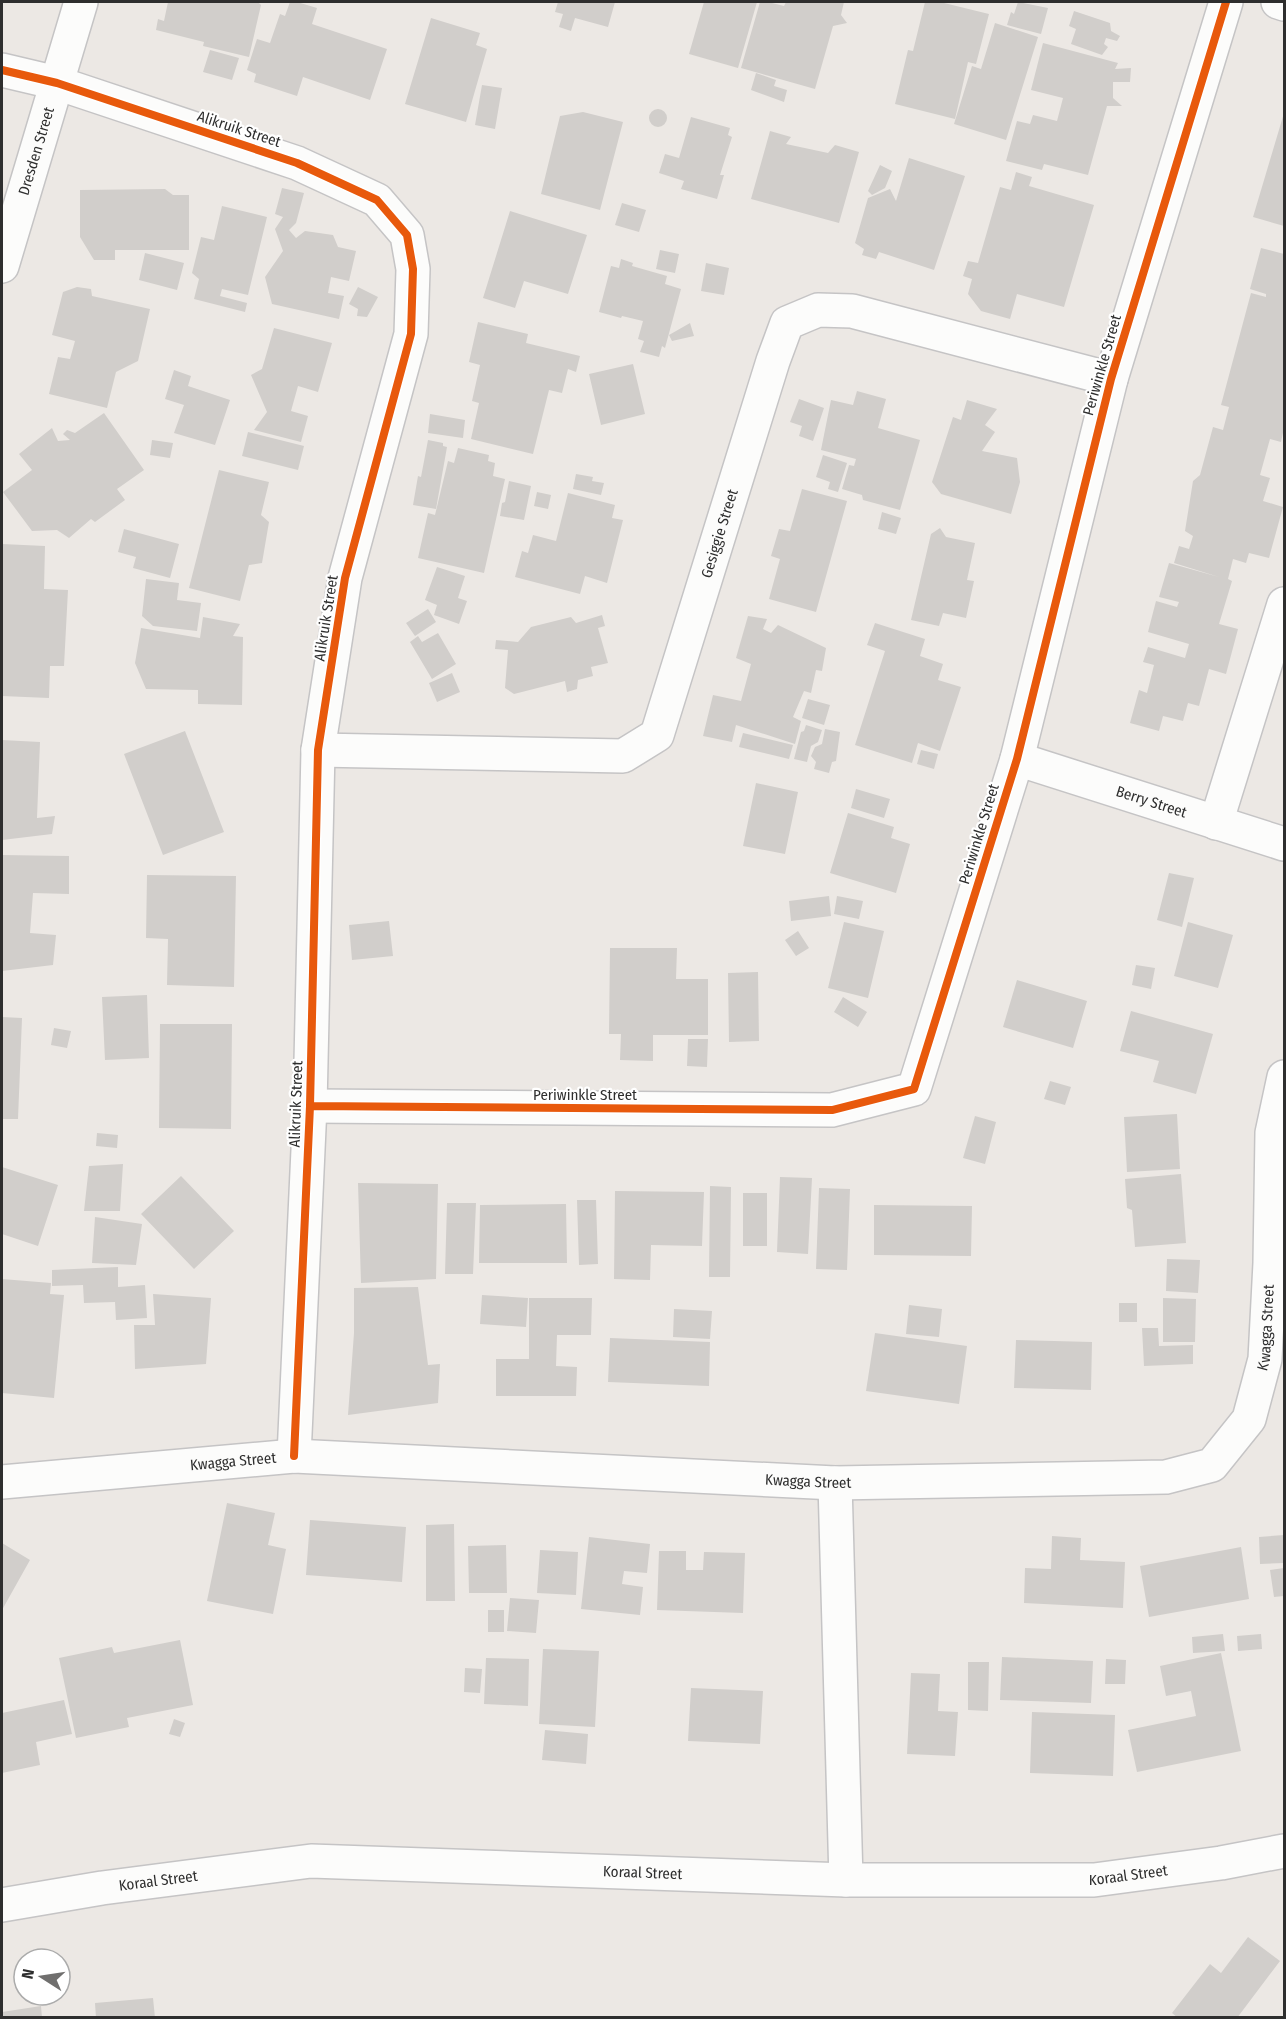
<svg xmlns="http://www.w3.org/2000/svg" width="1286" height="2019" viewBox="0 0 1286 2019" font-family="'Fira Sans Condensed',sans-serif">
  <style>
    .building { fill: #d1cecb }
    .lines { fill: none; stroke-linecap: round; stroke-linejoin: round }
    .street-casing { stroke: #c5c4c5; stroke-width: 36 }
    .secondary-casing { stroke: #c5c4c5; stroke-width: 36 }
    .street { stroke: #fcfcfb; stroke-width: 33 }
    .secondary { stroke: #fcfcfb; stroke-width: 33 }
    .cycleway-casing { stroke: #fff; stroke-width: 11 }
    .cycleway { stroke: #e8590c; stroke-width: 8 }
    .labels { text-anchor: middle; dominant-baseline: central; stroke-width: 4.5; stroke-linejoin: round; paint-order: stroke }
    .street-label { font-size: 15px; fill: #2e2e2e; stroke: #fff }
  </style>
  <rect width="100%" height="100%" fill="#ece8e4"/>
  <!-- building -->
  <path class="building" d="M168,2h90l3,3 -12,52 -46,-11 1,-4 -48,-12 2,-11 6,2z
    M290,2h7l20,6 -5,16 75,25 -17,51 -67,-23 -6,19 -43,-14 2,-8 -9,-4 10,-31 13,4 10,-29 5,2z
    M558,2h57l-7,25 -33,-9 -4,13 -12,-4 4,-13 -8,-2z
    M704,2h53l-19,66 -49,-14z
    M760,2h8l16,4 2,-4h58l-3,13 6,8 -14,3 -18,63 -74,-21z
    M925,2h15l49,12 -13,50 -8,-2 -13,57 -60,-15 13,-54 5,1z
    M1018,2l30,6 -7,26 -34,-9 4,-13 3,2z
    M1074,11l36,12 1,8 9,5 -3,5 -11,-3 -2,6 4,3 -6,8 -31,-11 5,-15 -7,-3z
    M431,18l49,15 -4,12 11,4 -21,73 -61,-18z
    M995,23l43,14 -32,103 -52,-16 18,-58 9,3z
    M1043,43l75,20 -3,6 16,-1 -1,14h-17v16l9,8h-15l-19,69 -44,-11 -2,6 -36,-9 11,-40 13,3 3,-9 24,6 6,-23 -32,-8z
    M210,50l29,8 -7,22 -29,-8z
    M756,73l20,7 -2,6 13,4 -3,12 -33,-12z
    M482,85l20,3 -7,41 -20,-4z
    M649 118a9 9 0 1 1 18 0a9 9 0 1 1-18 0Z
    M583,112l40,10 -23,88 -59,-16 19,-78z
    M1284,113v113l-31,-9z
    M691,117l39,11 -2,7 4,2 -12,38h4l-7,24 -36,-10 3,-8 -25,-8 6,-19 14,4z
    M770,131l21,6 -5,7 42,9 7,-8 24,7 -20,71 -88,-24z
    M909,158l56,18 -31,94 -55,-18 -3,7 -14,-4 2,-6 -9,-6 13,-45 22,-9 6,12z
    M880,165l12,6 -7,17 -13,7 -4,-4z
    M1016,172l16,5 -3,9 65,19 -30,102 -47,-13 -7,25 -29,-8 -13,-17 4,-15 -9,-3 5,-15 10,2 22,-76 11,3z
    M282,188l22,5 -8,30 -7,7 7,8 9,-7 28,4 5,12 18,4 -7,30 -18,-4 -3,16 16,3 -5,23 -67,-15 -7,-27 18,-26 -8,-22 8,-12 -8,-3z
    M165,189l8,6h16v55h-74v10h-21l-14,-23v-47z
    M622,203l24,7 -7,22 -24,-7z
    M222,206l45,11 -19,78 -26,-6 -2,7 27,7 -2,9 -51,-13 5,-20 -7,-6 9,-36 13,3z
    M510,211l77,24 -19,59 -44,-13 -9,27 -32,-10z
    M1261,248l23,6v174l-3,14 -11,-3 -10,36 10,3 -7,23 20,6 -14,51 -20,-5 -3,10 -13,-4 -5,20 4,2 -13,43 19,5 -12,45 -17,-5 -10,37 -11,-3 -5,18 -20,-5 -4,15 -29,-8 9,-33 8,3 7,-28 -11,-3 5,-15 37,11 4,-14 -41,-12 8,-31 21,6 2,-5 -20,-5 10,-34 50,14 -45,-14 5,-17 10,3 4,-13 -8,-5 8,-50 7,-6 13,-48 10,3 6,-23 -8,-2 30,-112 15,4v-3l-16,-5z
    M660,250l19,4 -4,19 -19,-4z
    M145,253l39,10 -7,27 -38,-10z
    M621,259l12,4 -1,3 35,10 -2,8 16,5 -16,59 -3,-2 -3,11 -19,-5 4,-11 -6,-2 5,-18 -21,-5 -1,2 -22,-6 12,-46 8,2z
    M706,263l23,5 -5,27 -23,-4z
    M77,287l14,2 1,7 58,13 -12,52 -22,11 -9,36 -58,-14 9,-37 12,2 5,-18 -23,-6 11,-43z
    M358,287l20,10 -11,20 -10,-1 1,-7 -9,-5z
    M478,322l50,12 -2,9 54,13 -4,16 -8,-3 -6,24 -13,-3 -16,64 -62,-15 8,-36 -7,-2 8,-36 -11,-3z
    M690,323l4,13 -22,5 -3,-6z
    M274,328l58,15 -14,49 -20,-6 -7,25 17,5 -7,26 -47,-12 13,-18 -16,-37 11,-6z
    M633,364l12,50 -44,11 -12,-51z
    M174,370l17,6 -3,10 42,14 -15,45 -41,-12 10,-28 -19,-6z
    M857,391l29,8 -8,29 42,12 -20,70 -37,-10 -1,-5 -20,-6 7,-24 5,1 2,-7 -35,-9 10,-50 22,5z
    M799,399l25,9 -11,33 -14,-5 3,-10 -12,-4z
    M967,400l30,9 -12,16 10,7 -13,19 35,7 3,24 -9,32 -70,-20 -9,-12 21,-65 8,3z
    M104,413l40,57 -27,19 8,11 -30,22 -4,-3 -22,19 -12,-8 -25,1 -29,-39 29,-22 -13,-16 33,-26 6,13 12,-1 -7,-6 4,-4 8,3z
    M430,414l35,6 -2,18 -35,-5z
    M248,432l56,14 -6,24 -56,-14z
    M152,440l21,3 -3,15 -20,-3z
    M428,440l15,3v3l4,1 -11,62 -23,-4 5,-29 3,1z
    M458,448l31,7 -1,6 7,2 -2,13 12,3 -21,94 -66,-15 10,-45 7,2 13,-54 6,2z
    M823,455l24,8 -9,29 -10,-3 2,-7 -14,-5z
    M219,470l50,12 -8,33 8,7 -7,41 -13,2 -9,36 -51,-13z
    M576,474l17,3 -1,4 12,2 -3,12 -28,-6z
    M509,481l22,5 -7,34 -24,-4 2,-13 3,-1z
    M802,489l45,12 -31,111 -47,-13 11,-40 -9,-3 8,-27 11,2z
    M537,492l14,3 -3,14 -14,-3z
    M568,493l47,12 -3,13 11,2 -16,63 -22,-7 -5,18 -65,-17 7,-26 6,2 5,-18 23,6z
    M882,512l19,6 -5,16 -18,-5z
    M940,528l6,9 29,6 -8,37 7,1 -8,37 -23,-5 -4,13 -28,-6 20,-86z
    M124,529l55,15 -9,34 -37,-10 3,-11 -18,-5z
    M2,544l43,2 -1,43 24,1 -4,76h-14l-1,32 -47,-2z
    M437,567l28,9 -7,22 9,3 -8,23 -25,-9 3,-10 -12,-5z
    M146,579l33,4 -2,17 24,3 -4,28 -44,-5 -11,-10z
    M428,609l8,13 -21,14 -9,-13z
    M602,615l3,11 -7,2 10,35 -17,4 2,9 -15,4 -1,9 -10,3 -2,-11 -51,13 -9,-6 3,-38 -13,-1 1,-9 22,2 13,-15 40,-10 5,6z
    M748,616l19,3 -4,10 8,4 7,-8 48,23 -4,23 -6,-1 -5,23 -7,-2 -11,26 8,4 -6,23 -59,-19 -4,17 -29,-6 10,-41 28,6 10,-37 -15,-6z
    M203,617l37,7 -7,12 10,1 -1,68 -44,-1v-14l-52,-1 -11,-26 6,-35 59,10z
    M875,623l50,16 -5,17 23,8 -5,16 23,7 -21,64 -22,-8 -6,20 -57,-18 30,-94 -18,-6z
    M438,633l18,31 -24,15 -22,-37 8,-6 4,6z
    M452,673l8,19 -23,10 -8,-19z
    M808,699l22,6 -6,20 -22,-7z
    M806,725l16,5 -4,12 -7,4 -4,16 -13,-3 7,-27 3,-1z
    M825,729l15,3 -4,29 -4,1 -3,11 -15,-4 2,-7 -5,-6 4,-9 7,-3z
    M185,731l39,101 -61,23 -39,-101z
    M743,733l50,12 -4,14 -50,-12z
    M2,740l38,2 -3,76 18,-2 -3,18 -50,6z
    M921,750l17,4 -4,15 -17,-5z
    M756,783l42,9 -13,62 -42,-8z
    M856,789l34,10 -6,19 -33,-10z
    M848,813l46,14 -3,11 19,6 -14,49 -66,-20z
    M2,855l67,1v38l-36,-1 -3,40 26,2 -3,30 -51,6z
    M1169,873l25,5 -12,49 -25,-7z
    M147,875l89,1 -2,111 -67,-2 1,-46 -22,-1z
    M829,896l2,20 -40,5 -2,-20z
    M837,896l26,5 -4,18 -25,-5z
    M389,921l4,35 -41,4 -3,-35z
    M844,922l40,9 -16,67 -40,-10z
    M1188,922l45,13 -15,53 -44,-12z
    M798,931l11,17 -13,8 -11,-16z
    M610,948h67l-1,31h32v56h-55v26l-33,-1 1,-26h-12z
    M1136,965l19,3 -4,21 -19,-4z
    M758,972l1,69 -30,1 -1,-69z
    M1017,980l70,21 -14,47 -70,-21z
    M147,995l2,63 -44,2 -3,-63z
    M843,997l24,15 -9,15 -24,-15z
    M1131,1011l82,23 -17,60 -43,-12 6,-21 -39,-10z
    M2,1017l20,1 -4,101h-16z
    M160,1024h72l-1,105 -72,-1z
    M54,1028l17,3 -4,17 -16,-3z
    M688,1039h20l-1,28 -20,-1z
    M1050,1081l21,6 -6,18 -21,-6z
    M1177,1114l3,55 -53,3 -3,-55z
    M975,1116l21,6 -11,42 -22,-6z
    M97,1133l21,2 -1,13 -21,-2z
    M123,1164l-3,47h-36l5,-45z
    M2,1167l56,18 -20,61 -36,-12z
    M1181,1174l5,69 -51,4 -3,-37 -5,-2 -2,-29z
    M181,1176l53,55 -40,38 -53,-55z
    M780,1177l32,1 -4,76 -31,-2z
    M358,1183l80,1 -2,95 -75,4z
    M710,1186l21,1 -1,90h-21z
    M819,1188l31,1 -3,81 -31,-1z
    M615,1191l89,1 -2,54 -51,-1 -1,35 -36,-1z
    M743,1193h24v53h-24z
    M577,1200h19l2,64 -19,1z
    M447,1203h29l-3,71h-28z
    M566,1204l1,59h-88l1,-58z
    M874,1205l98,1 -1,50 -97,-1z
    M95,1217l47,7 -6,41 -44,-2z
    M1167,1259l33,1 -2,33 -32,-2z
    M118,1267v20l27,-2 2,33 -31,2 -1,-18 -31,1 -1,-18 -31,1v-16z
    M2,1279l49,4 -1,11 14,1 -10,103 -52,-5z
    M418,1287l10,78 12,-1 -2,39 -90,12 6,-82v-45z
    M153,1294l58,4 -5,66 -71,5 -1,-44h21z
    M482,1295l46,3 -2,29 -46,-3z
    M529,1298h63l-1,37h-34l-1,31 21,1 -1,29h-80v-37h33z
    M1163,1298l33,1 -1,43h-32z
    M1119,1303h18v19h-18z
    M909,1305l33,4 -3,28 -33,-3z
    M674,1309l38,2 -2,28 -37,-2z
    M1142,1328h16l1,18 34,-1v19l-49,2z
    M875,1333l92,13 -8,58 -93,-13z
    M610,1338l100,4 -1,44 -101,-4z
    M1016,1340l76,2 -1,48 -77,-2z
    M227,1503l48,10 -7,32 18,4 -13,65 -66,-13z
    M310,1520l96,7 -4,55 -96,-7z
    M454,1524l1,77h-29v-76z
    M1284,1535v28l-24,1 -1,-27z
    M1052,1536l29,2 -1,22 45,2 -2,46 -99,-5 1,-35 26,1z
    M589,1537l61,7 -3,29 -23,-2 -2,13 21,3 -3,28 -59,-6z
    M2,1543l28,17 -28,50z
    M506,1545l1,48h-38l-1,-47z
    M1241,1547l8,52 -100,18 -9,-51z
    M540,1550l38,2 -2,43 -39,-2z
    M659,1551h27v19h17l1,-18 41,1 -2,60 -86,-3z
    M1284,1568v28l-10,1 -4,-27z
    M510,1598l29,2 -3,33 -29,-2z
    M488,1610h16v22h-16z
    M1223,1634l2,17 -32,2 -1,-16z
    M1261,1634l1,15 -24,2 -1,-15z
    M180,1640l13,65 -66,13 2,9 -53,11 -17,-80 53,-11 2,6z
    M543,1649l56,2 -4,76 -56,-3z
    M1221,1653l20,98 -104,21 -9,-42 68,-14 -5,-25 -25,5 -6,-30z
    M1002,1657l91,4 -2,42 -91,-3z
    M486,1658l43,1 -1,47 -44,-2z
    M1106,1659l20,1 -1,24h-20z
    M968,1662h21l-1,49 -20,-1z
    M465,1668l17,1 -2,24 -16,-1z
    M911,1673l29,1 -2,37 20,1 -3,44 -48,-2z
    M691,1688l72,3 -3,53 -72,-3z
    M64,1700l8,34 -36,8 4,23 -38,8v-60z
    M1032,1712l83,3 -2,61 -83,-3z
    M174,1719l11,4 -5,14 -11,-3z
    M545,1730l43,4 -2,30 -44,-4z
    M1248,1937l32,24 -43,57h-59l-6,-5 38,-49 11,9z
    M153,1998l2,20h-59l-1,-15z
    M41,2006l1,12h-40v-6z"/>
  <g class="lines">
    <defs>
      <g id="street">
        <path d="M1278,2l6,2"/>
        <path d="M2,70l55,13 240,80 80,37 30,35 6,34 -2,65 -66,244 -27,172 -8,356 -16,350"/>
        <path id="s1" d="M2,266l79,-264"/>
        <path id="s2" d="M318,750l305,6 34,-21 116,-374 14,-38 31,-13 34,1 259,68"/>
        <path id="s3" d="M1017,759l267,85"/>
        <path d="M1216,823l68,-219"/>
        <path d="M310,1106l522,4 82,-21 103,-330 94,-380 115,-377"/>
        <path id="s4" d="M2,1482l292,-26 541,27 331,-6 46,-12 37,-46 16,-60 5,-96 2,-130 12,-56"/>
        <path d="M835,1483l11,397"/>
      </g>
      <g id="secondary">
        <path id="s5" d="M2,1905l100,-17 209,-27 535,19h248l127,-17 63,-12"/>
      </g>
    </defs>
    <!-- street casing -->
    <use href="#street" class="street-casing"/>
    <!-- secondary casing -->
    <use href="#secondary" class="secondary-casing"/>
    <!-- street -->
    <use href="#street" class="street"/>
    <!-- secondary -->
    <use href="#secondary" class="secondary"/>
    <defs>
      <path id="cycleway" d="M2,70l55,13 240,80 80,37 30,35 6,34 -2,65 -66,244 -27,172 -8,356 -16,350
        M310,1106l522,4 82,-21 103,-330 94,-380 115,-377"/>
    </defs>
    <!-- cycleway casing -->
    <use href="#cycleway" class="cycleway-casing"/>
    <!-- cycleway -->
    <use href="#cycleway" class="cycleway"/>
  </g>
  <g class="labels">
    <!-- street labels -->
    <g class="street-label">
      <text transform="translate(239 129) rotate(18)">Alikruik Street</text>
      <text stroke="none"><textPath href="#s1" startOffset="120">Dresden Street</textPath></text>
      <text transform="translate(1102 365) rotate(-74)">Periwinkle Street</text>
      <text stroke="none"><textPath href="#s2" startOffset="556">Gesiggie Street</textPath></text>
      <text transform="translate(326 618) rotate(-81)">Alikruik Street</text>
      <text stroke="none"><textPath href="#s3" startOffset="141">Berry Street</textPath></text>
      <text transform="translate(979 834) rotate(-73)">Periwinkle Street</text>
      <text x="585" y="1095">Periwinkle Street</text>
      <text transform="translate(296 1104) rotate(-88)">Alikruik Street</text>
      <text stroke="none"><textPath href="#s4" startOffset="1366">Kwagga Street</textPath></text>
      <text stroke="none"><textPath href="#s4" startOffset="232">Kwagga Street</textPath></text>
      <text stroke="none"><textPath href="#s4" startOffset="808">Kwagga Street</textPath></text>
      <text stroke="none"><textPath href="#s5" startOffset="644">Koraal Street</textPath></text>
      <text stroke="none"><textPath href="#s5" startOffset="1130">Koraal Street</textPath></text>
      <text stroke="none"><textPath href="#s5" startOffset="158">Koraal Street</textPath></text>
    </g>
  </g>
  <!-- border -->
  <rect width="1286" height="2019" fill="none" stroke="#2e2e2e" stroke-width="6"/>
  <!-- north arrow -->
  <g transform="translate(42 1977) rotate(282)"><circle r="28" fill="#ffffff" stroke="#ababab" stroke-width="1.5"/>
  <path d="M0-4.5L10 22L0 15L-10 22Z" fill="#706f6e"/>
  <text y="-9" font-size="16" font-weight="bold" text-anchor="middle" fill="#2e2e2e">N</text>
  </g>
</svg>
